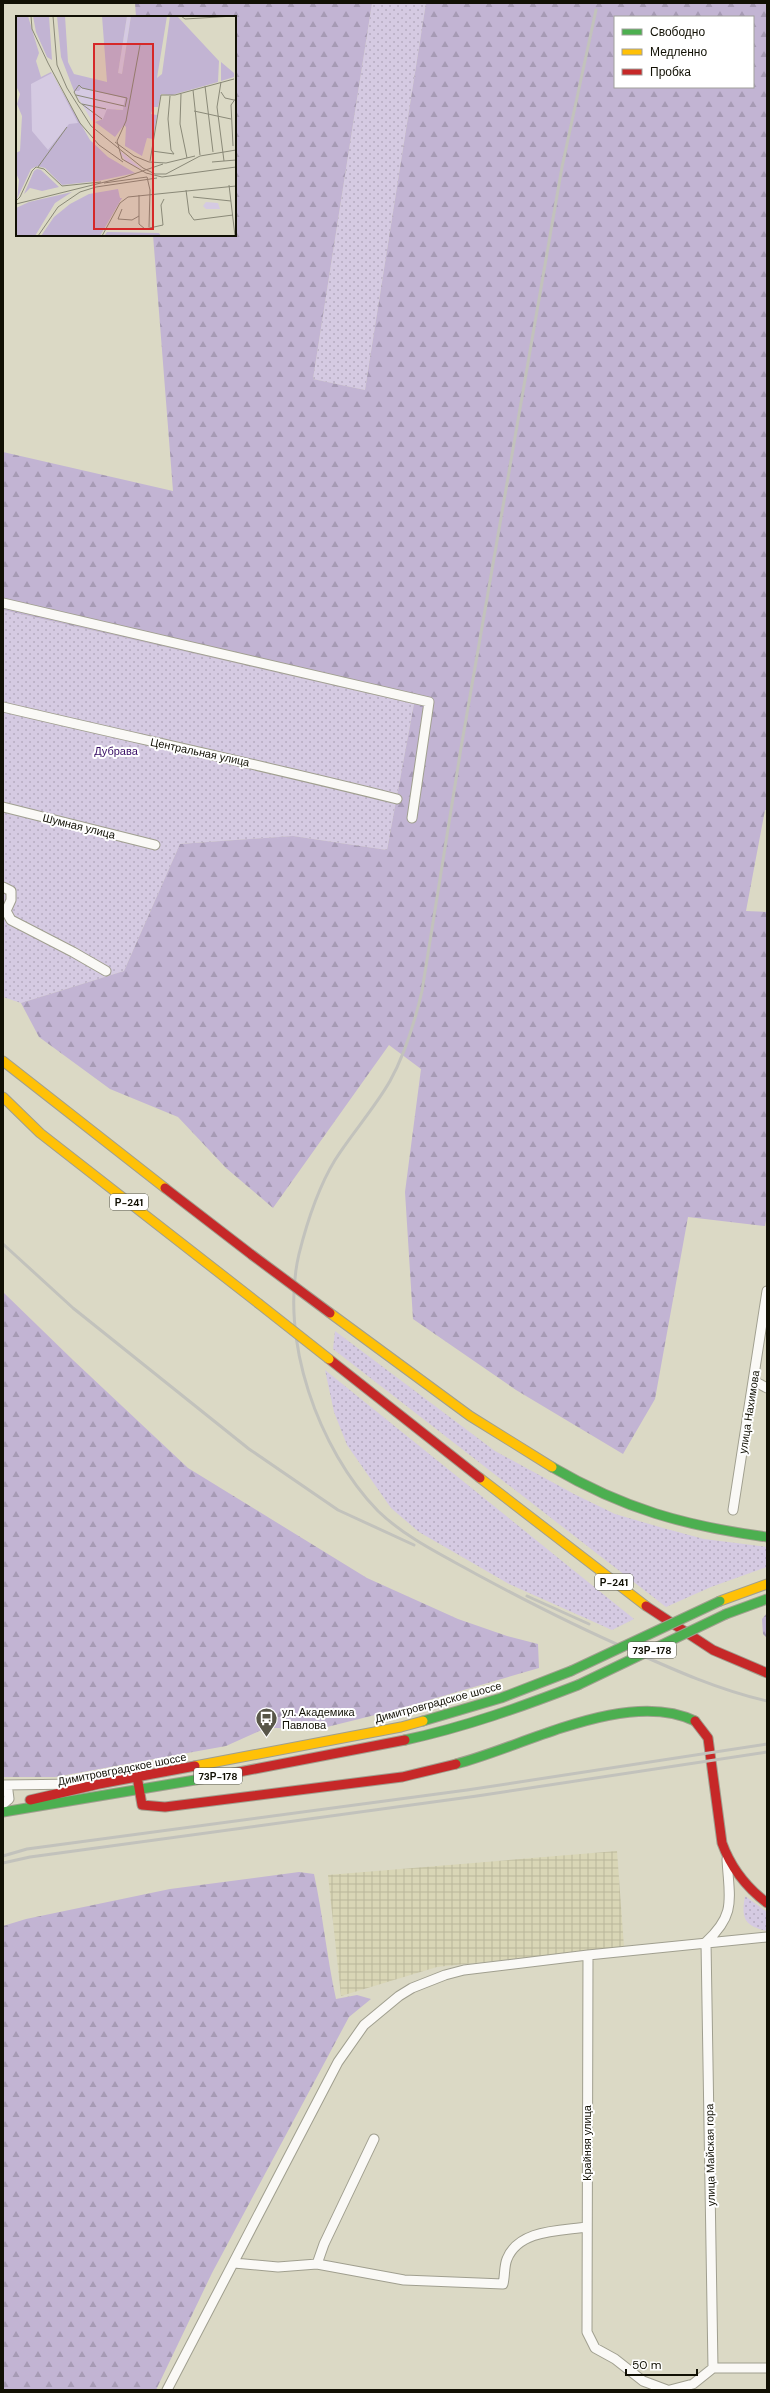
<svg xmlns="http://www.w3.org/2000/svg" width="770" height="2393" viewBox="0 0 770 2393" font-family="'DM Sans',sans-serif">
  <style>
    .industrial { fill: url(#industrial-grid) }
    .green { fill: url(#green-dots) }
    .forest { fill: url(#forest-firs); fill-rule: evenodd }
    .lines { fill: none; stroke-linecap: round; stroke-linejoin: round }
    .street-casing { stroke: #a09f8f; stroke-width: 11 }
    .fast-casing { stroke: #a09f8f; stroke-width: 11 }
    .slow-casing { stroke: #a09f8f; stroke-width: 11 }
    .jam-casing { stroke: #a09f8f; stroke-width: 11 }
    .street { stroke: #faf9f6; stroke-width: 9 }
    .fast { stroke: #4caf50; stroke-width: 9 }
    .slow { stroke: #ffc107; stroke-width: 9 }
    .jam { stroke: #c62828; stroke-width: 9 }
    .rail { stroke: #c2c2bc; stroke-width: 3 }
    .fast-bridge-casing { stroke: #a09f8f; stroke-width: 11; stroke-linecap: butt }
    .slow-bridge-casing { stroke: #a09f8f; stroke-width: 11; stroke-linecap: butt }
    .jam-bridge-casing { stroke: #a09f8f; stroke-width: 11; stroke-linecap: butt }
    .fast-bridge { stroke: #4caf50; stroke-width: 9 }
    .slow-bridge { stroke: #ffc107; stroke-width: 9 }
    .jam-bridge { stroke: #c62828; stroke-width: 9 }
    .labels { text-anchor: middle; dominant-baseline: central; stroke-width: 4; stroke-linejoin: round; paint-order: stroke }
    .shield { fill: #fff; stroke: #58584f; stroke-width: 1 }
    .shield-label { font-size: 10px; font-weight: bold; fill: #111004 }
    .park-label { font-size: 11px; fill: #370c64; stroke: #fff }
    .street-label { font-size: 11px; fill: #111004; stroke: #fff }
    .poi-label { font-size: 11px; fill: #111004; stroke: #fff; text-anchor: start }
    .inset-road { fill: none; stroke: #8a8978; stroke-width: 1 }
    .view { fill: #d62828; fill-opacity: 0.15; stroke: #d62828; stroke-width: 2 }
    .inset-edge { fill: none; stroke: #111004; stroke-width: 2 }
  </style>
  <defs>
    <pattern id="industrial-grid" width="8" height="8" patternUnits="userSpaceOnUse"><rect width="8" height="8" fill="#d9d6b6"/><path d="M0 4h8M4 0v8" fill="none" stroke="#b9b79b"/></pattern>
    <pattern id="green-dots" width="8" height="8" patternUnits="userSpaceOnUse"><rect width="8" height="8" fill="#d5cae2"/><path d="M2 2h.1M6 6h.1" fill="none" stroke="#b6acc0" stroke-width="1.8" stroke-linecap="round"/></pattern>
    <pattern id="forest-firs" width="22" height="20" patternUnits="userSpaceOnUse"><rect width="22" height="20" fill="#c2b4d3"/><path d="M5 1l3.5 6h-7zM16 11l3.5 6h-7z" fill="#a69ab4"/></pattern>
  </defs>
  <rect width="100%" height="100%" fill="#dbd9c5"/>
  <!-- industrial -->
  <path class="industrial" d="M617,1851l7,96 -187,20 -96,29 -13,-121z"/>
  <!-- green -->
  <path class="green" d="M372,3h54l-61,387 -52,-11z
    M3,610l411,94 -27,146 -94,-14 -113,8 -56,127 -103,32 -18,-6z
    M335,1331l160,120 79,43 41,20 48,14 41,11 63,8v20l-56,20 -45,20 -333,-258z
    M325,1370l309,249 -22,11 -103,-46 -90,-52 -28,-24 -44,-63 -13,-33z
    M745,1896l22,16v19c-23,-5 -26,-13 -22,-35z"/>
  <!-- forest -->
  <path class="forest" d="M135,3h237l-59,376 52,11 61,-387h341v807h-2l-19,101 21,1v303l-2,11 -77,-9 -33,182 -32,55 -107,-64 -103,-71 -8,-127 16,-123 -32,-24 -116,163 -47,-40 -48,-51 -68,-28 -71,-52 -18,-34 103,-32 56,-127 113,-8 94,14 27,-146 -411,-94v-158l170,39 -20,-256h82v-218h-99zM615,17h138v70h-138z
    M3,1292l70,68 115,108 179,110 91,41 49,17 31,8 1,24 -144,42 -72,18h-57l-40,18 -171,31h-52z
    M767,1613v25l-4,-4 -1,-15z
    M299,1872l15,2c9,42 13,84 22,125l21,-4 14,4 -22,18 -137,256 -56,117h-153v-464l23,-7 144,-30z"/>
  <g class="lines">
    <defs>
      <path id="street" d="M3,603l426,99 -17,116
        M3,707c131,31 263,59 394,92
        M3,807l152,38
        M3,887l8,4v9l-5,11 5,9 62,32 33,19
        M754,1381l13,7
        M733,1510l34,-219
        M3,1785l77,-1
        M3,1804l6,-5 -1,-8 -4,-6
        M706,1942l7,426
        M706,1942c31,-28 23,-44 21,-83
        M588,1955l-1,377 8,16 20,11 28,22 24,9
        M374,2139l-50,105 -7,20 87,16 99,4c2,-8 1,-18 4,-25 12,-30 54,-28 80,-32
        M234,2263l44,4 39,-3
        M167,2390l171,-328 26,-37 35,-29 13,-8 33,-13 19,-5 124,-15 179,-18
        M670,2390l23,-6 20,-16h54"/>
      <path id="fast" d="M552,1467c72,42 133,59 215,70
        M726,1614l41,-15
        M423,1721l78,-23 70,-27
        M405,1740c60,-13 116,-33 173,-55
        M456,1764c67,-17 171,-76 239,-43
        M3,1812l210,-35"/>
      <path id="slow" d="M3,1061l162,127
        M3,1097l37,36 218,170
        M330,1313l140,103 82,51
        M480,1478l166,128
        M720,1601l47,-17
        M195,1766l206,-39 22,-6"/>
      <path id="jam" d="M165,1188l87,67
        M329,1359l151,119
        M646,1606l67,44 54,23
        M695,1721l13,17 14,105c9,25 24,44 45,60
        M213,1777l192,-37
        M138,1782l4,23 23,2 237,-30 54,-13
        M30,1800l69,-16 96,-18"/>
    </defs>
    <!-- street casing -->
    <use href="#street" class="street-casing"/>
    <!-- fast casing -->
    <use href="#fast" class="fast-casing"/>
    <!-- slow casing -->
    <use href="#slow" class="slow-casing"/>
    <!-- jam casing -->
    <use href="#jam" class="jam-casing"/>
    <!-- street -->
    <use href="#street" class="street"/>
    <!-- fast -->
    <use href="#fast" class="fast"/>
    <!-- slow -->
    <use href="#slow" class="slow"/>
    <!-- jam -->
    <use href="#jam" class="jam"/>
    <!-- rail -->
    <path class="rail" d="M596,10l-34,157 -101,581 -39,243c-7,30 -17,63 -32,90 -16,28 -38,52 -55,79 -17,28 -28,62 -36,94 -20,85 19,195 79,257 28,27 64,44 98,63 50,27 101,53 154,76 44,20 89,40 137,51
      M3,1244l70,64 176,141 89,61 76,35
      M527,1596l62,28
      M3,1856l24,-7 440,-59 300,-46
      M3,1863l27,-6 447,-61 290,-44"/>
    <defs>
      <path id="fast-bridge" d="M571,1671l149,-70
        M578,1685l148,-71"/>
      <path id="slow-bridge" d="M258,1303l71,56"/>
      <path id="jam-bridge" d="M252,1255l78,58"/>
    </defs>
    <!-- fast-bridge casing -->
    <use href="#fast-bridge" class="fast-bridge-casing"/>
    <!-- slow-bridge casing -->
    <use href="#slow-bridge" class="slow-bridge-casing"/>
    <!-- jam-bridge casing -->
    <use href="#jam-bridge" class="jam-bridge-casing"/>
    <!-- fast-bridge -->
    <use href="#fast-bridge" class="fast-bridge"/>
    <!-- slow-bridge -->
    <use href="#slow-bridge" class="slow-bridge"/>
    <!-- jam-bridge -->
    <use href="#jam-bridge" class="jam-bridge"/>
  </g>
  <!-- icons -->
  <defs>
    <symbol id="bus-pin" viewBox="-11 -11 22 30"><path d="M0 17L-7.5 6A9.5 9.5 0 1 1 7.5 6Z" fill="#585648" stroke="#fff"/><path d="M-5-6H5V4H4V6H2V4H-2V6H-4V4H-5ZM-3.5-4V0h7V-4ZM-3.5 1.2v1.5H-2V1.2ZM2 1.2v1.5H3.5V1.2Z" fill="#fff"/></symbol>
  </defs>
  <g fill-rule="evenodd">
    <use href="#bus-pin" x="254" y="1706" width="25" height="34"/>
  </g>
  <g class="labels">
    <!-- shield labels -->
    <g class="shield">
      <rect x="110" y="1194" width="38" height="16" rx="3"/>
      <rect x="595" y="1574" width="38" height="16" rx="3"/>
      <rect x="628" y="1642" width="48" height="16" rx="3"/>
      <rect x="194" y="1768" width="48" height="16" rx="3"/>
    </g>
    <g class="shield-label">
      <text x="129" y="1202">Р-241</text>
      <text x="614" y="1582">Р-241</text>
      <text x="652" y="1650">73Р-178</text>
      <text x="218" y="1776">73Р-178</text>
    </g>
    <!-- park labels -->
    <g class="park-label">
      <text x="116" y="751">Дубрава</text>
    </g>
    <!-- street labels -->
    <g class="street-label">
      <text transform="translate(200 752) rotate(12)">Центральная улица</text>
      <text transform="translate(79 826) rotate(14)">Шумная улица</text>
      <text transform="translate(749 1412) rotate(-81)">улица Нахимова</text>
      <text transform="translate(438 1702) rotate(-15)">Димитровградское шоссе</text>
      <text transform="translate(122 1769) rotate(-11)">Димитровградское шоссе</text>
      <text transform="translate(587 2143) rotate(-90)">Крайняя улица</text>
      <text transform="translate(710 2155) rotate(-91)">улица Майская гора</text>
    </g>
    <!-- poi labels -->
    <g class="poi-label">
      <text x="282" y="1712">ул. Академика<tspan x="282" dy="13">Павлова</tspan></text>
    </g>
  </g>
  <!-- overview -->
  <g transform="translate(16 16)">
    <rect width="220" height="220" fill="#dbd9c5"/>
    <path d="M111,0h4l-9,58 -4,-1zM65,72l45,10 -3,12 -7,-1 -13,10 -11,2 -18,-30zM103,134l23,19 -16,-7z" fill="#d5cae2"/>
    <path d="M1,0h11l11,37 -3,8 5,16 10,-5 39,68 18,17 27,16 -37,8 -36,4 -17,-17 -8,-2 -6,3 -14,30 2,-19 -3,-7v-20l4,-2 2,-35 -5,-12 3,-10 -4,-8zM17,0h16l3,44 -5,-3 -11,-25zM41,0h8l3,46 6,12 33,8 -5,-66h25l-9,57 4,1 9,-58h36l-10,62 5,-4 8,-58h7l42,45 -1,21 -46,13 -11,-1 -3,13h-5l-2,7 6,1 -4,24 -6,-1 -5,18 -17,-10 1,-19 -2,-2 -9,12 -20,-15 8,-3 4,-10 16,1 2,-12 -44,-10 -2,3h-5l-13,-34zM205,46l13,11v4l-13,4zM21,153l4,1 18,17 -17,4 -12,-3 -6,6 10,-23zM102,173l2,9h2l-22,38h-59l13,-19 16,-13 19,-10zM56,176l-17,11 -20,33h-19v-28l13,-6zM91,216l52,1 2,3h-57z" fill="#c2b4d3"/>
    <path d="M36,57l26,50 -9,1 -21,26 -16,-19 -1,-47z" fill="#d5cae2"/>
    <path d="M190,186l12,1 2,6h-14l-3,-3z" fill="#d5cae2"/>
    <path class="inset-road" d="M15,0l1,13 16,34 32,60 19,22 24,17M37,0l4,49 10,23 24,38 52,42 12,6h11l34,-18 36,-6M165,0l4,3 49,-3M124,29l-14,76 -9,20 5,18 24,14 16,4 74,-10M205,66l-4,25 7,54M189,70l8,66M177,74l7,65M205,76l4,6 9,2M165,78l-1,30 7,34M60,79l48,11M154,80l-2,23 3,31 3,4M66,88l24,5M178,95l37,8M86,103l-23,-17 -5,-10 5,-7 3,3 45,10 -2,9M99,126l19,14 15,6 17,1 29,-7M217,130l-2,-41 5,-7M136,135l22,3M134,145l11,-66h14l59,-16M196,146l24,-2M22,151l29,-40M88,167l43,-6 3,13 -1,37M213,169l6,51M170,174l3,23 5,7 39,-5M123,179v29l6,5 18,-4 -2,-20 3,-6M177,181l38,4M0,185l4,-4 12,-26 4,-4 8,2 18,17 39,-4M0,188l109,-27 38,-13M106,193l-4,10 14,1 7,-4M22,220l20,-29 22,-15 16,-5 61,-9M86,220l18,-33 8,-6 108,-11"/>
    <path class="view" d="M78,28h59v185h-59z"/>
    <rect width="220" height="220" class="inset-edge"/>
  </g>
  <!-- border -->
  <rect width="770" height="2393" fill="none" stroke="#111004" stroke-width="8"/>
  <!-- legend -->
  <rect x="614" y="16" width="140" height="72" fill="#ffffff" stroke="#a09f9b"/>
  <rect x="622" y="29" width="20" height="6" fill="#4caf50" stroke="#a09f9b"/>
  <text x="650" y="36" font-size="12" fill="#111004">Свободно</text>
  <rect x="622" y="49" width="20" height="6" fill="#ffc107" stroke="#a09f9b"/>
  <text x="650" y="56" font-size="12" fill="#111004">Медленно</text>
  <rect x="622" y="69" width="20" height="6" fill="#c62828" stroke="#a09f9b"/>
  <text x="650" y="76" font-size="12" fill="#111004">Пробка</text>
  <!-- scale -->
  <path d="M626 2369v6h71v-6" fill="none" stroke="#111004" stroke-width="2"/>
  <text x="632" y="2369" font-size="12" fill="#111004" stroke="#ffffff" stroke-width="3" paint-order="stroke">50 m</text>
</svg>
